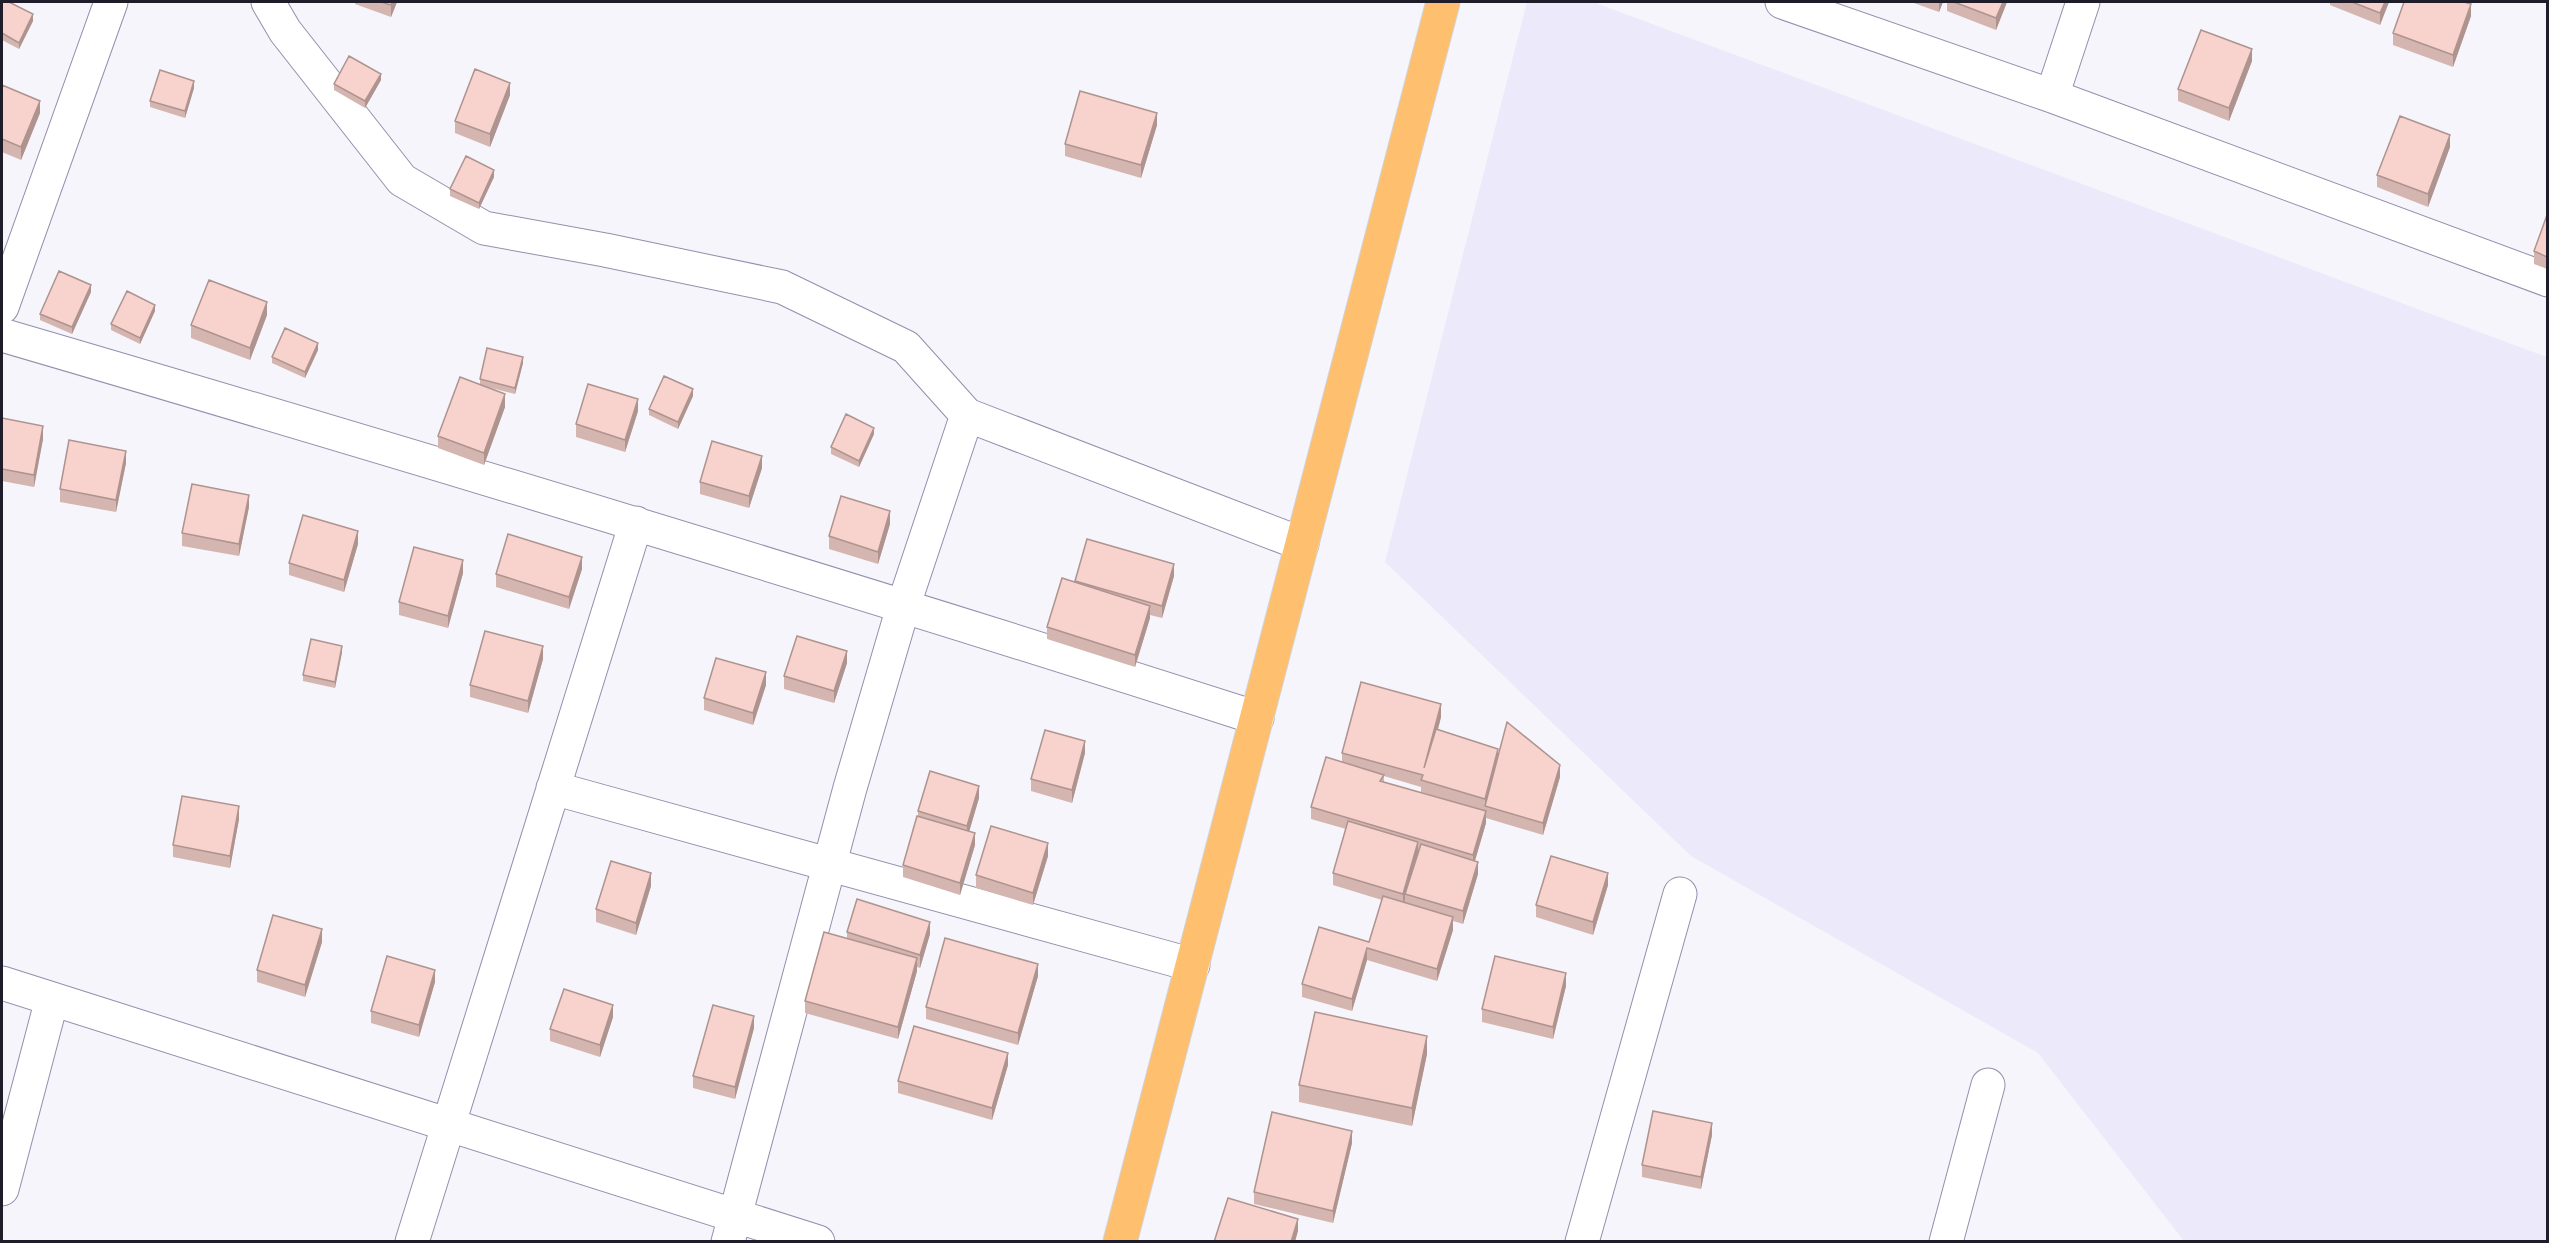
<svg xmlns="http://www.w3.org/2000/svg" width="2549" height="1243" viewBox="0 0 2549 1243" font-family="'Space Grotesk',sans-serif">
  <style>
    .built { fill: #eceafa }
    .lines { fill: none; stroke-linecap: round; stroke-linejoin: round }
    .minor-casing { stroke: #938fad; stroke-width: 35 }
    .trunk-casing { stroke: #d2d2d4; stroke-width: 35 }
    .minor { stroke: #fff; stroke-width: 33 }
    .trunk { stroke: #fec06e; stroke-width: 33 }
    .wall { fill: #d5b5af; fill-rule: evenodd }
    .shaded-wall { fill: #ae938f }
    .building { fill: #f8d2cc; stroke: #ae938f; stroke-width: 1.5 }
  </style>
  <rect width="100%" height="100%" fill="#f5f5fb"/>
  <!-- built -->
  <path class="built" d="M1527,2h66l954,355v884h-363l-146,-188 -347,-197 -306,-294z"/>
  <g class="lines">
    <defs>
      <path id="minor" d="M268,2l17,29 117,149 82,48 121,22 177,37 124,60 61,68 335,129
        M1782,2l270,94 496,184
        M2052,96l31,-94
        M2,307l109,-305
        M2,335c420,123 838,249 1255,383
        M553,788l640,177
        M2,983l816,259
        M2,1189l50,-190
        M412,1242l224,-719
        M728,1242l122,-454 54,-184 63,-189
        M1582,1242l98,-348
        M1946,1242l42,-157"/>
      <path id="trunk" d="M1120,1242l323,-1240"/>
    </defs>
    <!-- minor casing -->
    <use href="#minor" class="minor-casing"/>
    <!-- trunk casing -->
    <use href="#trunk" class="trunk-casing"/>
    <!-- minor -->
    <use href="#minor" class="minor"/>
    <!-- trunk -->
    <use href="#trunk" class="trunk"/>
  </g>
  <!-- wall -->
  <path class="wall" d="M2,2l31,19 -14,28 -17,-9z
    M355,2h42l-6,15 -36,-13z
    M1911,2h32l-4,10z
    M1947,2h60l-11,28 -49,-19z
    M2330,2h59l-9,23 -50,-20z
    M2471,16l-18,51 -60,-22v-12z
    M2252,61l-23,60 -51,-20v-12z
    M381,80l-16,28 -31,-18v-6z
    M2,85l38,28 -19,47 -19,-8z
    M194,88l-9,30 -35,-11v-6z
    M510,95l-20,52 -35,-14v-12z
    M1157,125l-16,53 -76,-22v-12z
    M2450,147l-22,60 -51,-20v-12z
    M494,177l-15,32 -29,-13v-7z
    M2547,215v54l-13,-5v-13z
    M91,292l-19,42 -32,-14v-6z
    M155,311l-15,33 -29,-14v-6z
    M267,315l-17,45 -59,-22v-13z
    M318,350l-13,28 -33,-15v-6z
    M523,363l-8,31 -32,-8 22,21 -21,58 -46,-17v-12l42,-51v-6z
    M693,396l-15,33 -29,-14v-6z
    M638,411l-13,41 -49,-15v-13z
    M2,418l41,21 -9,48 -32,-6z
    M874,434l-15,33 -28,-13v-7z
    M126,463l-10,49 -56,-10v-13z
    M762,468l-13,40 -49,-14v-12z
    M249,507l-10,49 -57,-10v-13z
    M890,524l-12,40 -49,-15v-13z
    M358,544l-14,48 -55,-17v-12z
    M582,569l-13,40 -73,-22v-13z
    M463,573l-15,55 -49,-13v-13z
    M1174,576l-12,42 -12,-3v3l-15,49 -88,-28v-12l28,-46z
    M342,652l-7,36 -32,-7v-6z
    M543,659l-15,54 -58,-16v-12z
    M847,663l-13,40 -50,-14v-13z
    M766,685l-13,40 -49,-15v-12z
    M1441,717l-3,13 60,26 62,21 -17,58 -57,-17v5l-11,38 3,13 -15,50 -10,-3v9l-16,51 -70,-21 -15,51 -50,-14v-13l67,-42 13,-42 -49,-15v-12l13,-44 -35,-10v-12l31,-45v-9zM1384,776l37,11v5l54,16 -91,-25z
    M1085,753l-13,50 -41,-12v-12z
    M979,798l-10,33 6,14 -15,50 -57,-18v-12l15,-49v-5z
    M239,819l-9,49 -57,-11v-12z
    M1048,856l-15,49 -57,-17v-13z
    M1608,885l-15,50 -57,-18v-12z
    M651,886l-15,49 -40,-13v-13z
    M847,932l83,2 -10,34 -3,-1v4l-19,68 -93,-26v-12l42,-62z
    M322,942l-17,55 -48,-15v-12z
    M1038,976l-20,69 -92,-26v-12z
    M435,982l-16,55 -48,-14v-12z
    M1566,986l-13,53 -71,-17v-13z
    M613,1017l-13,40 -50,-16v-12z
    M754,1028l-19,71 -42,-11v-12z
    M1427,1054l-15,72 -113,-24v-17z
    M1008,1065l-16,55 -94,-27v-12z
    M1712,1135l-11,54 -59,-12v-12z
    M1352,1143l-19,80 -79,-19v-12z"/>
  <!-- shaded-wall -->
  <path class="shaded-wall" d="M392,2h5l-6,15v-12z
    M1939,2h4l-4,10z
    M2003,2h4l-11,28v-12z
    M2385,2h4l-9,23v-12z
    M2471,4v12l-18,51v-12z
    M33,14v7l-14,28v-6z
    M2252,49v12l-23,60v-13z
    M381,74v6l-16,28v-7z
    M194,81v7l-9,30v-7z
    M510,83v12l-20,52v-13z
    M40,101v12l-19,47v-13z
    M1157,113v12l-16,53v-13z
    M2450,135v12l-22,60v-13z
    M494,170v7l-15,32v-6z
    M91,285v7l-19,42v-7z
    M267,302v13l-17,45v-12z
    M155,305v6l-15,33v-6z
    M318,343v7l-13,28v-6z
    M523,357v6l-8,31v-6z
    M693,389v7l-15,33v-7z
    M505,394v13l-21,58v-12z
    M638,399v12l-13,41v-12z
    M43,426v13l-9,48v-12z
    M874,428v6l-15,33v-6z
    M126,451v12l-10,49v-12z
    M762,456v12l-13,40v-12z
    M249,495v12l-10,49v-12z
    M890,511v13l-12,40v-12z
    M358,531v13l-14,48v-12z
    M582,557v12l-13,40v-12z
    M463,560v13l-15,55v-12z
    M1174,564v12l-12,42v-12z
    M1150,606v12l-15,49v-12z
    M342,646v6l-7,36v-6z
    M543,646v13l-15,54v-12z
    M847,651v12l-13,40v-12z
    M766,672v13l-13,40v-12z
    M1441,704v13l-17,63v-12z
    M1085,741v12l-13,50v-13z
    M1498,749v13l-13,44v5v-12z
    M1560,765v12l-17,58v-12z
    M979,786v12l-12,41v-13z
    M239,806v13l-9,49v-12z
    M1486,811v12l-13,44v-12z
    M975,833v12l-15,50v-12z
    M1418,842v12l-13,40v5l-2,8v-13z
    M1048,843v13l-15,49v-12z
    M1478,862v12l-15,50v-13z
    M651,873v13l-15,49v-12z
    M1608,873v12l-15,50v-13z
    M1453,917v13l-16,51v-12z
    M930,922v12l-10,34v-13z
    M322,929v13l-17,55v-12z
    M1367,948v12l-15,51v-12z
    M917,958v13l-19,68v-12z
    M1038,964v12l-20,69v-12z
    M435,970v12l-16,55v-12z
    M1566,973v13l-13,53v-12z
    M613,1005v12l-13,40v-12z
    M754,1016v12l-19,71v-12z
    M1427,1036v18l-15,72v-18z
    M1008,1053v12l-16,55v-12z
    M1712,1123v12l-11,54v-12z
    M1352,1131v12l-19,80v-12z
    M1298,1219v12l-3,11h-4z"/>
  <!-- building -->
  <path class="building" d="M2,2h7l24,12 -14,29 -17,-10z
    M381,2h11l-1,3z
    M1954,2h49l-7,16z
    M2352,2h33l-5,11z
    M2404,2h60l7,2 -18,51 -60,-22z
    M2201,30l51,19 -23,59 -51,-19z
    M349,56l32,18 -16,27 -31,-17z
    M475,69l35,14 -20,51 -35,-13z
    M160,70l34,11 -9,30 -35,-10z
    M2,85l38,16 -19,46 -19,-8z
    M1080,91l77,22 -16,52 -76,-21z
    M2400,116l50,19 -22,59 -51,-19z
    M466,156l28,14 -15,33 -29,-14z
    M2547,215v42l-13,-6z
    M59,271l32,14 -19,42 -32,-13z
    M209,280l58,22 -17,46 -59,-23z
    M127,291l28,14 -15,33 -29,-14z
    M285,328l33,15 -13,29 -33,-15z
    M487,348l36,9 -8,31 -35,-9z
    M664,376l29,13 -15,33 -29,-13z
    M460,377l45,17 -21,59 -46,-17z
    M588,384l50,15 -13,41 -49,-16z
    M846,414l28,14 -15,33 -28,-14z
    M2,418l41,8 -9,49 -32,-6z
    M69,440l57,11 -10,49 -56,-11z
    M712,441l50,15 -13,40 -49,-14z
    M192,484l57,11 -10,49 -57,-11z
    M841,496l49,15 -12,41 -49,-16z
    M303,515l55,16 -14,49 -55,-17z
    M508,534l74,23 -13,40 -73,-23z
    M1087,539l87,25 -12,42 -87,-25z
    M414,547l49,13 -15,56 -49,-14z
    M1062,578l88,28 -15,49 -88,-28z
    M485,631l58,15 -15,55 -58,-16z
    M797,636l50,15 -13,40 -50,-15z
    M311,639l31,7 -7,36 -32,-7z
    M716,658l50,14 -13,41 -49,-15z
    M1361,682l80,22 -17,64 12,-39 62,20 -13,50 -64,-19 2,-5 -81,-22z
    M1507,722l53,43 -17,58 -58,-17z
    M1045,730l40,11 -13,49 -41,-11z
    M1326,757l58,18 -4,6 106,30 -13,44 -162,-48z
    M930,771l49,15 -12,40 -49,-15z
    M182,796l57,10 -9,50 -57,-11z
    M917,816l58,17 -15,50 -57,-18z
    M1348,821l70,21 -15,52 -70,-21z
    M991,826l57,17 -15,50 -57,-18z
    M1421,844l57,18 -15,49 -58,-17z
    M1551,856l57,17 -15,49 -57,-17z
    M611,861l40,12 -15,50 -40,-14z
    M1383,896l70,21 -16,52 -70,-21 -15,51 -50,-15 17,-57 50,15z
    M857,899l73,23 -10,33 -73,-23z
    M273,915l49,14 -17,56 -48,-15z
    M824,932l93,26 -19,69 -93,-26z
    M945,938l93,26 -20,69 -92,-26z
    M387,956l48,14 -16,55 -48,-14z
    M1495,956l71,17 -13,54 -71,-18z
    M564,989l49,16 -13,40 -50,-16z
    M713,1005l41,11 -19,71 -42,-11z
    M1315,1012l112,24 -15,72 -113,-23z
    M914,1026l94,27 -16,55 -94,-27z
    M1653,1111l59,12 -11,54 -59,-12z
    M1272,1112l80,19 -19,80 -79,-19z
    M1228,1198l70,21 -7,23h-77z"/>
  <!-- border -->
  <rect width="2549" height="1243" fill="none" stroke="#1f1d29" stroke-width="6"/>
</svg>
